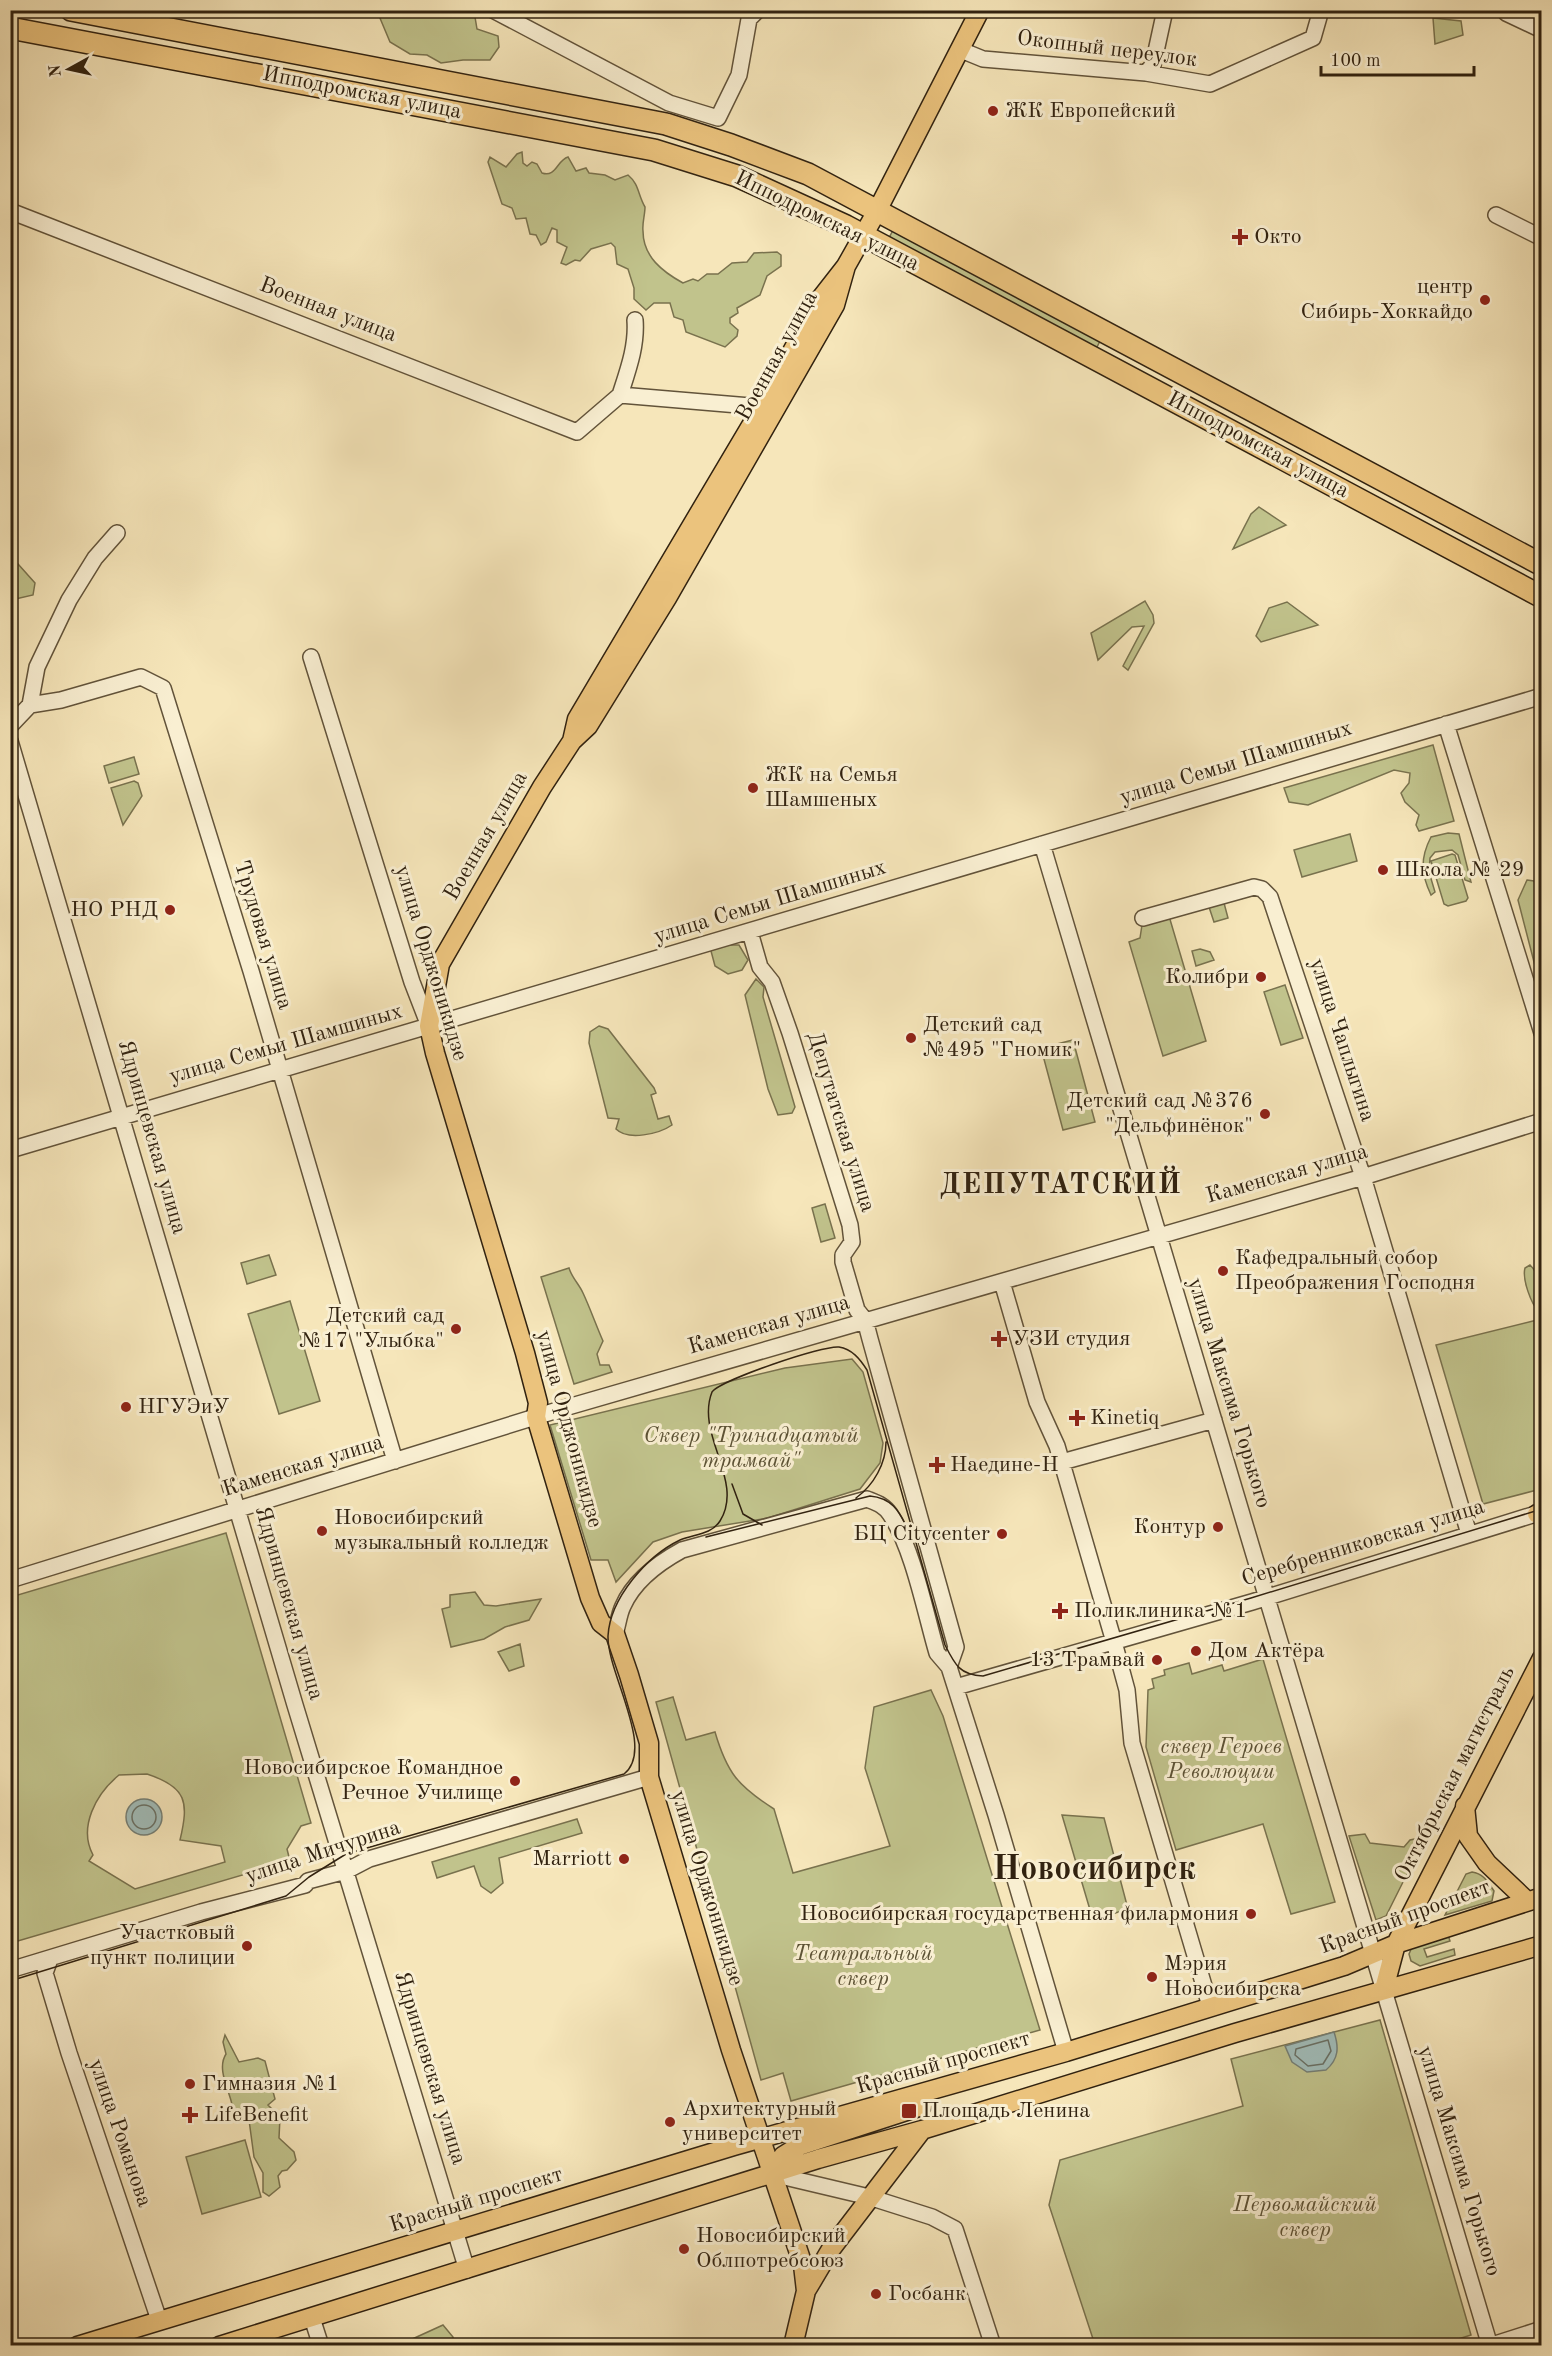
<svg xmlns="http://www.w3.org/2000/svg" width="1552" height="2356" viewBox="0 0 1552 2356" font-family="'Old Standard TT',serif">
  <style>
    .green { fill: #c1c38c; stroke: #79724e; stroke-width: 1.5; fill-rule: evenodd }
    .water { fill: #a1bdba; stroke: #747f76; stroke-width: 1.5 }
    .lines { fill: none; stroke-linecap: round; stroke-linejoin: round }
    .shore { stroke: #697065; stroke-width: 1.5 }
    .minor-casing { stroke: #62533a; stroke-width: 18 }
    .major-casing { stroke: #312210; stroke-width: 21 }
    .highway-casing { stroke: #312210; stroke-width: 24 }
    .minor { stroke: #f9efd2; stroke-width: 15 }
    .major { stroke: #ebc37d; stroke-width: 18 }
    .highway { stroke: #ebc37d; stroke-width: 21 }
    .tram { stroke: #312210; stroke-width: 1.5 }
    .poi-dot { fill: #8f2418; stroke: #f9efd2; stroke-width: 2 }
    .labels { text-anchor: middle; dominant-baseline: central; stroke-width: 6; stroke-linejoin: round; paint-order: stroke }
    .street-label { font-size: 22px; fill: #312210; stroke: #f9efd2 }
    .poi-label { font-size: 22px; fill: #312210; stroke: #f9efd2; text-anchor: start }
    .park-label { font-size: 22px; font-style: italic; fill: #5c5235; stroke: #f9efd2 }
    .district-label { font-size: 28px; font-weight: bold; letter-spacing: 1.5px; fill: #312210; stroke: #f9efd2 }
    .town-label { font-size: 34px; font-weight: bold; fill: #312210; stroke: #f9efd2 }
  </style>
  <rect width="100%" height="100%" fill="#f6e6ba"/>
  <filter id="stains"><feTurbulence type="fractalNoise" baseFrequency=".00333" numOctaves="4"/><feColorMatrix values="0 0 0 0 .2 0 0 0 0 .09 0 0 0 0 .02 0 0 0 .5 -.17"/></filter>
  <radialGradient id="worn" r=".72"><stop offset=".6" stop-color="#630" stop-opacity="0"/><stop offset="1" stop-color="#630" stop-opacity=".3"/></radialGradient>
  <!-- green -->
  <path class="green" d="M377,11h97l3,18 21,7 1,11 -9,13h-27l-22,3 -14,-8 -17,-1 -20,-12z
    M1433,18l28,3 2,14 -28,9z
    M522,152l1,11 4,3 5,-4 5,2 5,9c14,5 15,-13 26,-16l8,14 10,-3 3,5 16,2 10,5 13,-5c11,9 10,20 17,32 0,8 -3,16 -2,24 0,26 20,41 40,52l10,-4 5,2 9,-7h11l14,-11 15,-1 7,-9 23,-1 4,3v11l-14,10 -7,19 -23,13 1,5 -8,5v5l8,7 -1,6 -12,11 -39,-15 -3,-12 -9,-3 -4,-14h-16l-8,7 -12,-11v-11l-6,-19 -11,-5 -2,-17 -4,-4 -20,6 -11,12 -5,-1 -9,5 -5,-2 6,-16 -10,-5v-12l-5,-2 -6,14 -5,3 -5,-10 -6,-1 -4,-16 -10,1 -4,-11 -10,-4 -14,-42 2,-5 16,10 11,-13z
    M893,230l208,109 -5,10 -207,-111z
    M1259,507l27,18 -53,24 18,-35z
    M10,555l25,28 -2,12 -22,5z
    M1145,601l8,14 1,8 -26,47 -5,-4 21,-40 -12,1 -34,33 -7,-27z
    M1287,602l31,23 -57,17 -5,-6 13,-28z
    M1433,745l21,76 -35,10 -3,-6 3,-10 -14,-13 -4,-9 8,-10 1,-10 -16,-3 -86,35 -19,-3 -5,-14z
    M134,757l5,17 -30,9 -5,-17z
    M134,781l4,2 4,13 -19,29 -12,-37z
    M1448,833l11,1 12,48 -6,-2 -7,-25 -6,-5 -17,2 -5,6 -1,14 6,20 -4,3c-10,-21 -11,-37 0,-58z
    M1350,834l7,27 -55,16 -8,-27z
    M1452,854l3,1 13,43 -2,3 -18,5 -4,-2 -13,-43z
    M1527,880l7,1 7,17v91l-23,-89z
    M1224,903l4,15 -14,4 -5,-15z
    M1169,916l37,125 -43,15 -34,-114 11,-4 2,-13z
    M719,945h20l9,15 -6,10 -14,4 -13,-8 -4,-15z
    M1200,949l10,3 4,8 -18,6 -4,-15z
    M756,979l8,8 -1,10 32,110 -3,6 -14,2 -10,-26 -23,-94z
    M1285,985l18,53 -22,7 -17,-53z
    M599,1026l9,3 46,59 2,5 -5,2 7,24 11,-3 3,9c-13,9 -44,16 -56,4l3,-10 -11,-1 -19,-75 1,-11z
    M1073,1040l22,82 -32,8 -22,-82z
    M825,1204l10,34 -14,4 -9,-34z
    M269,1255l7,20 -29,9 -6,-21z
    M1530,1265c12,11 12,31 11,46l-2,1c-8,-8 -17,-33 -14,-44z
    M569,1268c3,10 10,16 14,25 7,15 13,32 20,48l-6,13 3,11h9l3,7 -38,12 -33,-107z
    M290,1301l30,100 -41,13 -31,-100z
    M1541,1319v170l-58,15 -47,-159z
    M852,1359l11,13 20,71 -3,20 -20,26 -92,29 -86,14 -29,10 -37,40 -8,-22h-17l-41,-135 235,-57z
    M226,1533l85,290 -10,3 -14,23 3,12 -279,82v-346zM147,1774c40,13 42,28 33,66l41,6 4,16 -90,27 -46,-28 4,-6c-15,-28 3,-61 26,-80z
    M475,1592l9,13 12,1 45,-7 -12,21 -24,7 -21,12 -33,8 -9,-38 8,-2v-12z
    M520,1644l4,22 -15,5 -11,-19z
    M1263,1659l72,243 -44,12 -28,-90 -87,26 -30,-103 2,-57 6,-2 -2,-9 13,-4 -1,-5 25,-7 3,11 30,-9 2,6z
    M931,1690l12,26 97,314 -249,71 -8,-28 -22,7 -105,-378 17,-5 13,43 29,-8c12,41 23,54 59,77l19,64 97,-27 -25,-78 9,-61z
    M1062,1815l42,3 24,91 -35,11z
    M577,1819l5,14 -83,25 4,25 -12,10 -10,-7 -7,-20 -37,12 -5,-16z
    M1365,1834l5,9 34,4 6,-7 5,-1 3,13 -32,64 -10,4 -27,-84z
    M1472,1872c12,2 15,9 22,19l-2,10 -47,14 21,-41z
    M1448,1935l2,6 -26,8 3,8 27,-8 1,6 -35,11 -9,-5 -2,-7 3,-7z
    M1380,2020l91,315 -35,11 -341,-1 -46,-140 11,-45 183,-54 -12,-47z
    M225,2035l14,27 19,-4 7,3 10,38 -7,6 12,12 -1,21 15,14 2,8 -9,10 -5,1 -4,5 2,11 -11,9 -6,-4v-19l-9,-16 -5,-37 -15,-5c-1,-20 -19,-44 -8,-61l-3,-12z
    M245,2140l16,57 -59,17 -16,-57z
    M443,2325l10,12 1,8h-50l4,-4z"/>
  <!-- water -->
  <path class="water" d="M126 1817a18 18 0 1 1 36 0a18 18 0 1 1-36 0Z
    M1334,2032c5,15 5,27 -8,38l-19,2 -15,-10 -7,-16z"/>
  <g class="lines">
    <!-- shore -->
    <path class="shore" d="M132 1817a12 12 0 1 1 24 0a12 12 0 1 1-24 0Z
      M1328,2040l3,11 -8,13 -15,2 -13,-11 1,-6z"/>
    <defs>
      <path id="minor" d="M493,10l176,93 49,15 21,-43 10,-56 9,-9
        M1507,10l-1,3 36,17
        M961,50l22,9 163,14 64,11 103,-46 6,-21 -2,-7
        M1146,73l7,-8 12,-55
        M10,211l567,221 43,-37
        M1496,215l46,23
        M620,395l142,12
        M620,395c8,-25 17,-49 15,-75
        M311,657l101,325 17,44
        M30,705l7,-38 32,-67 26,-42 22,-25
        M1446,724l96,309
        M10,726l20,-21 31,-5 80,-23 22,11 88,283 144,490
        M10,741l285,964 172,565
        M1042,844l448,1502
        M1143,918l111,-31 8,2 8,8 93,280 106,357
        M750,932l10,35 12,15 18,51 60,192 2,17 -9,13v7l14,48 8,10 5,19 86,308 -7,20 47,148 70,237
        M10,1150l1532,-454
        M1002,1282l35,120 20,44 57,196 13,48 5,53 78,263
        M1062,1462l152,-42
        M10,1580l551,-171 802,-232 179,-56
        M615,1634c3,-9 4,-20 8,-28 11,-25 37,-44 59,-56l185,-51c10,4 17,6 23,15 23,34 35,98 47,139l12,14
        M956,1687l296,-85 290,-90
        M50,1959l-5,14 24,80 90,267
        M10,1970l191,-58 104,-27 3,-4 38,-10 23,-12 280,-82
        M772,2174l97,23 63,20 23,12 38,117
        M312,2318l9,28
        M1489,2346l53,-17"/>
      <path id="major" d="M572,741l5,-22 185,-312 59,-109 25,-32 31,-55 103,-201
        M1537,1514h5
        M1465,1806l3,30 19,27 39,37
        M1384,1989l12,-45 146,-286
        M772,2174l11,-18 16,-10 123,-40
        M806,2291l25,-42 91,-119
        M77,2346l657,-200 332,-94 278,-86 52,-22 146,-47
        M219,2346l599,-187 104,-29 313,-97 307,-88
        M793,2346l13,-55 -3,-26 -72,-215 -82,-273v-34l-20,-68 -14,-41 -14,-11 -11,-25 -54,-181 2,-14 -13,-50 -90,-300 -6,-27 11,-62 102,-177 30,-46 16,-15 79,-128 168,-293 11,-39"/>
      <path id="highway" d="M71,10l595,114 65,21 77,29 734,391
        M10,28l644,122 83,26 109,50 696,371"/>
    </defs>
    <!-- minor casing -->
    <use href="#minor" class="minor-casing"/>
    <!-- major casing -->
    <use href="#major" class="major-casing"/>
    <!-- highway casing -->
    <use href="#highway" class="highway-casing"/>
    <!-- minor -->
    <use href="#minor" class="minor"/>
    <!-- major -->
    <use href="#major" class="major"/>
    <!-- highway -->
    <use href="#highway" class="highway"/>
    <!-- tram -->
    <path class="tram" d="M732,1484l11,30 19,11
      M856,1498c18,-13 30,-35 30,-56
      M706,1537l164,-41c21,2 29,14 37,32
      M10,1981l276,-85 23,-19 37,-23 278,-80c32,-25 -17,-101 -16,-138 2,-38 39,-80 72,-96 14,-6 31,-5 40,-19 25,-40 -25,-86 -8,-129 9,-12 111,-47 127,-45 13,2 21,12 28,23l78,275c10,20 15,30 38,31l268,-78 291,-89"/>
  </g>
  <!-- markers -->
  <g class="poi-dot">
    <circle cx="993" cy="111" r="6"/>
    <path d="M1237 228h6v6h6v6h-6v6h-6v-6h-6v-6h6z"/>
    <circle cx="1485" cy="300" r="6"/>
    <circle cx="753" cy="788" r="6"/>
    <circle cx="1383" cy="870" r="6"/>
    <circle cx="170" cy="910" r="6"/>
    <circle cx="1261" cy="977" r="6"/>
    <circle cx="911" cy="1038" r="6"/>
    <circle cx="1265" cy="1114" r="6"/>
    <circle cx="1223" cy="1271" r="6"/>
    <circle cx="456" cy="1329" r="6"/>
    <path d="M996 1330h6v6h6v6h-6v6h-6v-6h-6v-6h6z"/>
    <circle cx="126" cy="1407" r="6"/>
    <path d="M1074 1409h6v6h6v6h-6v6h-6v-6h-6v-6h6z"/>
    <path d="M934 1456h6v6h6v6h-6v6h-6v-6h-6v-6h6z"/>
    <circle cx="1218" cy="1527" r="6"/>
    <circle cx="322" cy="1531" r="6"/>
    <circle cx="1002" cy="1534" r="6"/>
    <path d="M1057 1602h6v6h6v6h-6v6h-6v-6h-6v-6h6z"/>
    <circle cx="1196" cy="1651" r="6"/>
    <circle cx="1157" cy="1660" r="6"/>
    <circle cx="515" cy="1781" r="6"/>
    <circle cx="624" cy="1859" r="6"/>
    <circle cx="1251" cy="1914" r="6"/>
    <circle cx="247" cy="1946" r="6"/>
    <circle cx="1152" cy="1977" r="6"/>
    <circle cx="190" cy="2084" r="6"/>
    <rect x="901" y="2103" width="16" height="16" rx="3"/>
    <path d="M187 2106h6v6h6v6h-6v6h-6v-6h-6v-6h6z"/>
    <circle cx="670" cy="2122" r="6"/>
    <circle cx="684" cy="2249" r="6"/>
    <circle cx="876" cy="2294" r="6"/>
  </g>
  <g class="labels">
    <!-- street labels -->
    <g class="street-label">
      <text transform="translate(1107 49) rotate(7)">Окопный переулок</text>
      <text transform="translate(362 93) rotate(11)">Ипподромская улица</text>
      <text transform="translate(827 221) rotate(26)">Ипподромская улица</text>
      <text transform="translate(328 310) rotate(21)">Военная улица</text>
      <text transform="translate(777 356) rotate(-61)">Военная улица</text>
      <text transform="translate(1258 445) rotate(28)">Ипподромская улица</text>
      <text transform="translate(1236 763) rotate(-17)">улица Семьи Шамшиных</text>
      <text transform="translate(486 836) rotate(-60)">Военная улица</text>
      <text transform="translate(770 902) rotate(-17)">улица Семьи Шамшиных</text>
      <text transform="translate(263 935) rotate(73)">Трудовая улица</text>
      <text transform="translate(431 963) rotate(73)">улица Орджоникидзе</text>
      <text transform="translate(1342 1040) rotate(72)">улица Чаплыгина</text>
      <text transform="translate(286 1044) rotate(-16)">улица Семьи Шамшиных</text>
      <text transform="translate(841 1122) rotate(73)">Депутатская улица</text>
      <text transform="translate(152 1137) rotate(74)">Ядринцевская улица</text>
      <text transform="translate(1287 1174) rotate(-16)">Каменская улица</text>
      <text transform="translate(769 1325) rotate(-16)">Каменская улица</text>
      <text transform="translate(1229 1393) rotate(73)">улица Максима Горького</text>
      <text transform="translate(569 1429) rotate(75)">улица Орджоникидзе</text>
      <text transform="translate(303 1466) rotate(-17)">Каменская улица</text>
      <text transform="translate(1363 1543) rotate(-17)">Серебренниковская улица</text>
      <text transform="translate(289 1603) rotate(74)">Ядринцевская улица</text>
      <text transform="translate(1455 1774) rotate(-63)">Октябрьская магистраль</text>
      <text transform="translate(323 1852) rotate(-18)">улица Мичурина</text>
      <text transform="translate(707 1888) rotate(73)">улица Орджоникидзе</text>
      <text transform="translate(1405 1917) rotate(-20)">Красный проспект</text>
      <text transform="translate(943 2063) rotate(-16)">Красный проспект</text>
      <text transform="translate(430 2068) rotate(73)">Ядринцевская улица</text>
      <text transform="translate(120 2133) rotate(71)">улица Романова</text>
      <text transform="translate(1459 2161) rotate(73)">улица Максима Горького</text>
      <text transform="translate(476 2200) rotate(-17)">Красный проспект</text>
    </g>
    <!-- poi labels -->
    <g class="poi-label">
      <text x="1005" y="111">ЖК Европейский</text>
      <text x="1254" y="237">Окто</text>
      <text x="1473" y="287" text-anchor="end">центр<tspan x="1473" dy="25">Сибирь-Хоккайдо</tspan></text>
      <text x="765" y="775">ЖК на Семья<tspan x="765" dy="25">Шамшеных</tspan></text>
      <text x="1395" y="870">Школа № 29</text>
      <text x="158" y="910" text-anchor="end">НО РНД</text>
      <text x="1249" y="977" text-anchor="end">Колибри</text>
      <text x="923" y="1025">Детский сад<tspan x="923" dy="25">№495 "Гномик"</tspan></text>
      <text x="1253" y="1101" text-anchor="end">Детский сад №376<tspan x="1253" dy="25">"Дельфинёнок"</tspan></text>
      <text x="1235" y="1258">Кафедральный собор<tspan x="1235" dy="25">Преображения Господня</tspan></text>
      <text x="444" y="1316" text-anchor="end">Детский сад<tspan x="444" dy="25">№17 "Улыбка"</tspan></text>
      <text x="1012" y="1339">УЗИ студия</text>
      <text x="138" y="1407">НГУЭиУ</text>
      <text x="1090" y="1418">Kinetiq</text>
      <text x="950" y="1465">Наедине-Н</text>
      <text x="334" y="1518">Новосибирский<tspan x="334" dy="25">музыкальный колледж</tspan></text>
      <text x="1206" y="1527" text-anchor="end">Контур</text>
      <text x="990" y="1534" text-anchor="end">БЦ Citycenter</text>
      <text x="1074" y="1611">Поликлиника №1</text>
      <text x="1208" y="1651">Дом Актёра</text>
      <text x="1145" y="1660" text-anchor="end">13 Трамвай</text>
      <text x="503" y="1768" text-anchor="end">Новосибирское Командное<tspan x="503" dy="25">Речное Училище</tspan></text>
      <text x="612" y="1859" text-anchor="end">Marriott</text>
      <text x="1239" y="1914" text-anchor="end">Новосибирская государственная филармония</text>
      <text x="235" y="1933" text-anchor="end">Участковый<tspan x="235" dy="25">пункт полиции</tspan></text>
      <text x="1164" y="1964">Мэрия<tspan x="1164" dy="25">Новосибирска</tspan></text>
      <text x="202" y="2084">Гимназия №1</text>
      <text x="682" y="2109">Архитектурный<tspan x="682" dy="25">университет</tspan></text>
      <text x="922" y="2111">Площадь Ленина</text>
      <text x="204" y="2115">LifeBenefit</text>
      <text x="696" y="2236">Новосибирский<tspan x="696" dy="25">Облпотребсоюз</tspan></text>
      <text x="888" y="2294">Госбанк</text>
    </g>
    <!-- park labels -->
    <g class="park-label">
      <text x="751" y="1436">Сквер "Тринадцатый<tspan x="751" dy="25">трамвай"</tspan></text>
      <text x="1221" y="1747">сквер Героев<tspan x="1221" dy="25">Революции</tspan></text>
      <text x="863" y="1954">Театральный<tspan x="863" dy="25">сквер</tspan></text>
      <text x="1305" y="2205">Первомайский<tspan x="1305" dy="25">сквер</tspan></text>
    </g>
    <!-- district labels -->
    <g class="district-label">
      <text x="1061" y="1186">ДЕПУТАТСКИЙ</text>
    </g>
    <!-- town labels -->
    <g class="town-label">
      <text x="1094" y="1870">Новосибирск</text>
    </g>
  </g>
  <!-- margin -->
  <rect width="1552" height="2356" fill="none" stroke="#f6e6ba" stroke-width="36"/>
  <rect x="12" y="12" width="1528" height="2332" fill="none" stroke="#312210" stroke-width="3"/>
  <rect x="18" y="18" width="1516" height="2320" fill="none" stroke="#312210" stroke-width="1.5"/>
  <!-- north arrow -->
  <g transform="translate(69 69) rotate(262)" stroke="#f9efd2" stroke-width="4.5" paint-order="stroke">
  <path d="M0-4.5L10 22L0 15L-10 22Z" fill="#312210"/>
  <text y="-9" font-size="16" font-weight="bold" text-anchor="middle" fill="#312210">N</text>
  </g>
  <!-- scale -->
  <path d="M1321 66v9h153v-9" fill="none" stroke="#312210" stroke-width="3"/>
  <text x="1330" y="66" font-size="18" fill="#312210" stroke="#f9efd2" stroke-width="4.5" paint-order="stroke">100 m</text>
  <rect width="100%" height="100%" filter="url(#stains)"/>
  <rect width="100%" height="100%" fill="url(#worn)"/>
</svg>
